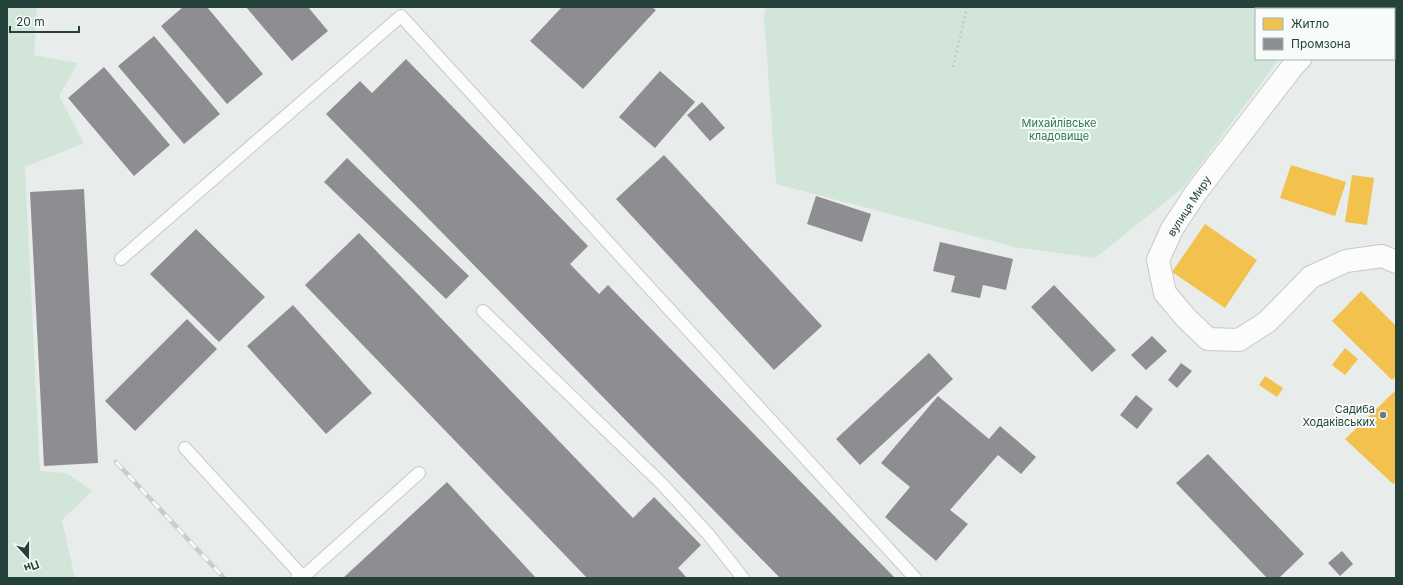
<svg xmlns="http://www.w3.org/2000/svg" width="1403" height="585" viewBox="0 0 1403 585" font-family="Inter,sans-serif">
  <style>
    .green { fill: #d1e6d8 }
    .homes { fill: #f2c14e }
    .industry { fill: #8d8d92 }
    .lines { fill: none; stroke-linecap: round; stroke-linejoin: round }
    .lane-casing { stroke: #c5cac8; stroke-width: 14 }
    .street-casing { stroke: #c5cac8; stroke-width: 24 }
    .path { stroke: #c3ccca; stroke-width: 2.5; stroke-dasharray: 2 3; stroke-linecap: butt }
    .lane { stroke: #fcfcfc; stroke-width: 12 }
    .street { stroke: #fcfcfc; stroke-width: 22 }
    .rail-casing { stroke: #c9cdcc; stroke-width: 4.5 }
    .rail { stroke: #f7fbf9; stroke-width: 3; stroke-dasharray: 9; stroke-linecap: butt }
    .poi-dot { fill: #697e78; stroke: #f7fbf9; stroke-width: 1.5 }
    .labels { text-anchor: middle; dominant-baseline: central; stroke-width: 4; stroke-linejoin: round; paint-order: stroke }
    .park-label { font-size: 11px; fill: #2d7a4b; stroke: #f7fbf9 }
    .street-label { font-size: 11px; fill: #24423a; stroke: #f7fbf9 }
    .poi-label { font-size: 11px; fill: #24423a; stroke: #f7fbf9; text-anchor: end }
  </style>
  <rect width="100%" height="100%" fill="#e8edeb"/>
  <!-- green -->
  <path class="green" d="M7,7h30l-3,48 44,8 -19,33 25,47 -59,24 15,304 27,2 25,18 -30,29 13,58h-68z
    M766,7h552l-2,2h-60v50h23l-95,128 -89,71 -80,-11 -239,-63 -12,-168z"/>
  <!-- homes -->
  <path class="homes" d="M1291,165l55,17 -11,34 -55,-18z
    M1352,175l22,3 -7,47 -22,-3z
    M1205,224l52,36 -32,48 -53,-36z
    M1361,291l35,35v50l-4,4 -60,-59z
    M1345,348l13,11 -13,16 -13,-10z
    M1265,376l18,12 -6,9 -18,-12z
    M1396,390v91l-3,3 -48,-45z"/>
  <!-- industry -->
  <path class="industry" d="M183,7h24l56,67 -36,30 -66,-78z
    M246,7h62l20,24 -36,30z
    M562,7h90l4,3 -73,79 -53,-48z
    M154,36l66,78 -36,30 -66,-78z
    M406,59l182,187 -18,18 29,30 9,-9 287,293h-115l-454,-464 34,-33 12,12z
    M104,67l66,78 -36,31 -66,-78z
    M660,71l35,31 -40,46 -36,-31z
    M702,102l23,26 -15,13 -23,-26z
    M664,155l158,171 -48,44 -158,-171z
    M347,158l122,118 -23,23 -122,-117z
    M84,189l14,274 -54,3 -14,-274z
    M816,196l55,18 -9,28 -55,-18z
    M196,229l69,68 -46,45 -69,-68z
    M359,233l274,285 21,-21 47,48 -23,23 9,10h-100l-282,-293z
    M940,242l73,17 -7,31 -23,-5 -3,13 -29,-6 4,-16 -22,-5z
    M1054,285l62,65 -24,22 -61,-65z
    M293,305l79,88 -46,41 -79,-88z
    M187,319l30,30 -82,82 -30,-30z
    M1152,336l15,15 -21,19 -15,-15z
    M929,353l24,26 -93,86 -24,-26z
    M1181,363l11,8 -15,17 -9,-8z
    M1136,395l17,14 -16,20 -17,-14z
    M938,396l51,43 11,-13 36,31 -15,17 -23,-19 -48,55 18,14 -32,37 -51,-44 25,-30 -29,-24z
    M1208,454l96,100 -25,24h-12l-91,-95z
    M447,482l89,96h-193z
    M1342,551l11,13 -13,12 -12,-13z"/>
  <g class="lines">
    <defs>
      <path id="lane" d="M121,259l280,-243 514,562
        M483,311l179,173 46,50 35,44
        M185,448l118,129
        M297,578l6,-1 116,-104"/>
      <path id="street" d="M1349,9l2,-2
        M1300,59l-7,7 -96,125 -25,38 -14,31 7,33 21,25 22,21 31,1 28,-18 44,-45 35,-16 36,-5 14,6"/>
    </defs>
    <!-- lane casing -->
    <use href="#lane" class="lane-casing"/>
    <!-- street casing -->
    <use href="#street" class="street-casing"/>
    <!-- path -->
    <path class="path" d="M1298,7l7,2
      M953,67l14,-60"/>
    <!-- lane -->
    <use href="#lane" class="lane"/>
    <!-- street -->
    <use href="#street" class="street"/>
    <defs>
      <path id="rail" d="M116,462l108,116"/>
    </defs>
    <!-- rail casing -->
    <use href="#rail" class="rail-casing"/>
    <!-- rail -->
    <use href="#rail" class="rail"/>
  </g>
  <!-- markers -->
  <circle class="poi-dot" cx="1383" cy="415" r="4"/>
  <g class="labels">
    <!-- park labels -->
    <g class="park-label">
      <text x="1059" y="123">Михайлівське<tspan x="1059" dy="13">кладовище</tspan></text>
    </g>
    <!-- street labels -->
    <g class="street-label">
      <text transform="translate(1189 206) rotate(-57)">вулиця Миру</text>
    </g>
    <!-- poi labels -->
    <g class="poi-label">
      <text x="1375" y="409">Садиба<tspan x="1375" dy="13">Ходаківських</tspan></text>
    </g>
  </g>
  <!-- border -->
  <rect width="1403" height="585" fill="none" stroke="#24423a" stroke-width="16"/>
  <!-- legend -->
  <rect x="1255" y="8" width="140" height="52" fill="#f7fbf9" stroke="#a3b1ad"/>
  <rect x="1263" y="18" width="20" height="12" fill="#f2c14e" stroke="#a3b1ad"/>
  <text x="1291" y="28" font-size="12" fill="#24423a">Житло</text>
  <rect x="1263" y="38" width="20" height="12" fill="#8d8d92" stroke="#a3b1ad"/>
  <text x="1291" y="48" font-size="12" fill="#24423a">Промзона</text>
  <!-- north arrow -->
  <g transform="translate(28 557) rotate(159)" stroke="#f7fbf9" stroke-width="3" paint-order="stroke">
  <path d="M0-3L7 15L0 10L-7 15Z" fill="#24423a"/>
  <text y="-6" font-size="11" font-weight="bold" text-anchor="middle" fill="#24423a">Пн</text>
  </g>
  <!-- scale -->
  <path d="M10 26v6h69v-6" fill="none" stroke="#24423a" stroke-width="2"/>
  <text x="16" y="26" font-size="12" fill="#24423a" stroke="#f7fbf9" stroke-width="3" paint-order="stroke">20 m</text>
</svg>
